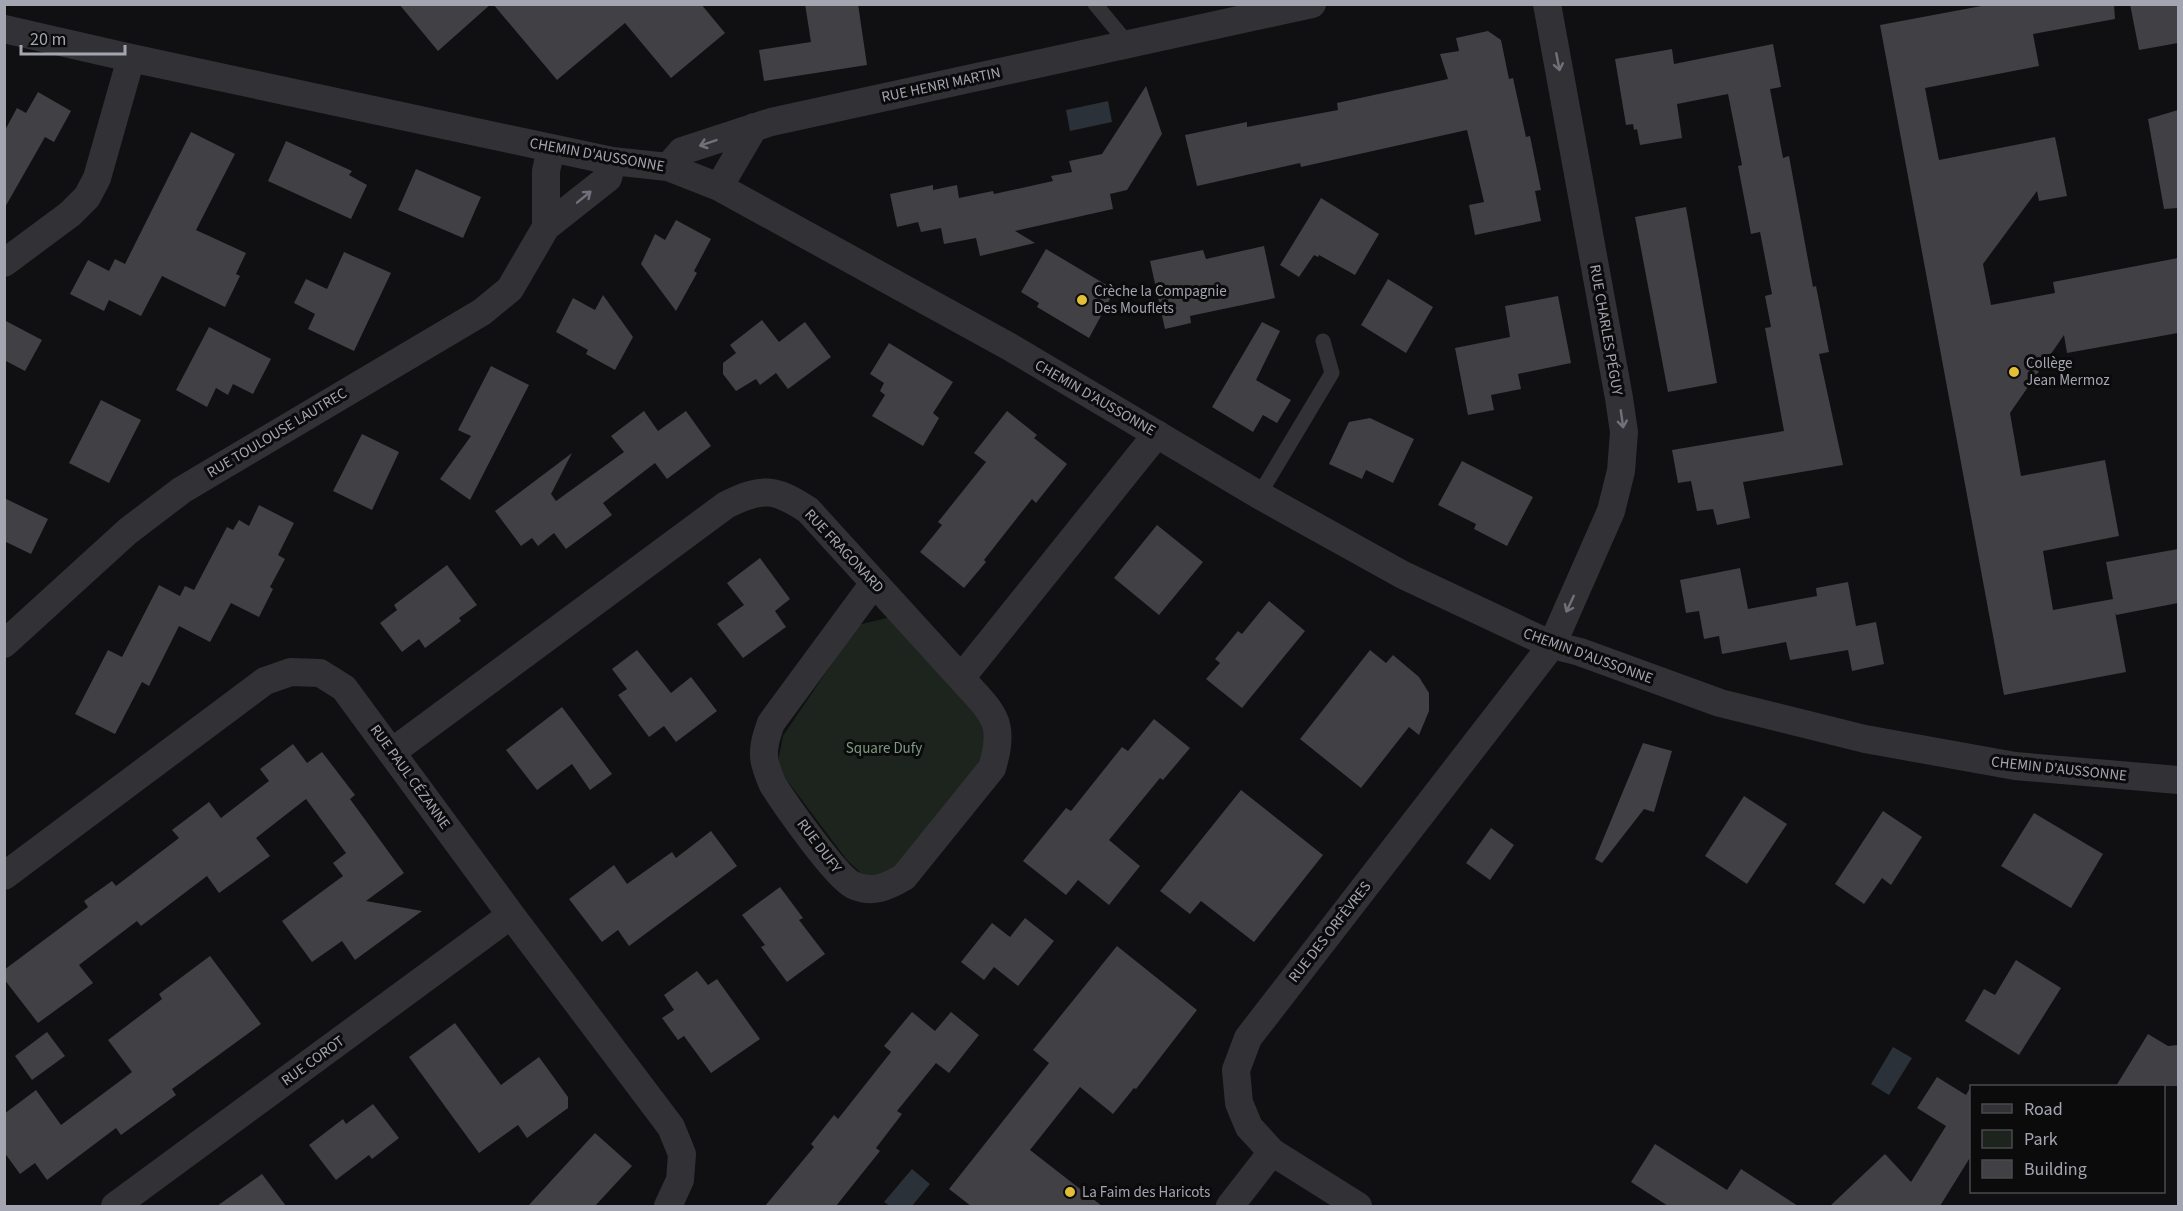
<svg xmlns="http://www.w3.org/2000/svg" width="2183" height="1211" viewBox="0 0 2183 1211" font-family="'Source Sans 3',sans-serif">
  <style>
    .green { fill: #1d241e }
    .water { fill: #2b3139 }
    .building { fill: #404045 }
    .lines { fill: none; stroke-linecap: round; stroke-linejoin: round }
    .service { stroke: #323236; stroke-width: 15 }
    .minor { stroke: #323236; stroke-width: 28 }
    .oneway { stroke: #70717a }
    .poi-dot { fill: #e3bf37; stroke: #0c0b0c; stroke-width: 2 }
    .labels { text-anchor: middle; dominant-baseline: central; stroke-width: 6; stroke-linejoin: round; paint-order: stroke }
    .street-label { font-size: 15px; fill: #a3a5b1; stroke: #0c0b0c }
    .poi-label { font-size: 15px; fill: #a3a5b1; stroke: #0c0b0c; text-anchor: start }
    .park-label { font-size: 15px; fill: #7b9b81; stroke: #0c0b0c }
  </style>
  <rect width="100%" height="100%" fill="#101012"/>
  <!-- green -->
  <path class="green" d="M891,617l89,98 7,37 -86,114 -28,10 -12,-3 -14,-13 -70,-93 6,-31 75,-111z"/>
  <!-- water -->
  <path class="water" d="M1108,101l4,21 -42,9 -4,-21z
    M1893,1047l19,11 -23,37 -18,-11z
    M912,1169l18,15 -18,22h-22l-6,-4z"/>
  <!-- building -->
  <path class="building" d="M399,4h92l-53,47z
    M493,4h208l24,29 -54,45 -46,-55 -68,57z
    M805,4h53l9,61 -103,16 -5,-31 52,-8z
    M1992,4h122l1,15 -82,15 6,32 -114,22 14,72 116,-23 12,59 -28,5 -2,-10 -54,73 8,41 64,-12 -2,-11 125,-24v75l-111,20 -3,-18 -54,78 11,63 84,-16 14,76 -76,15 10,59 60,-11 -7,-37 72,-13v54l-62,12 -1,-3 11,60 -122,23 -124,-670z
    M2130,4h48v39l-39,7z
    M1488,31l13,9 8,39 4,-1 13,59 4,-1 11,54 -6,1 6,30 -66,14 -6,-30 15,-3 -17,-72 -166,37 -1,-4 -103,23 -12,-51 62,-13v5l91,-17 -1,-7 111,-24 -8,-25 19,-3 -3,-13z
    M1773,44l8,43 -11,2 13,69 6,-2 24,131 3,-1 13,66 -10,2 24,111 -100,17 7,36 -33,7 -4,-16 -16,2 -6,-30 -13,2 -6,-33 112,-19 -19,-103 6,-1 -6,-31 7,-2 -12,-62 -9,2 -13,-68 4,-1 -14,-71 -51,10 5,34 -42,7 -3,-16 -3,1 -1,-6 -7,1 -11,-66 57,-10 2,15z
    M1146,86l16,48 -35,56 -17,4 3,15 -98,22 20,12 -55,13 -4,-18 -32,6 -3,-16 -20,4 -3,-10 -21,5 -7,-33 43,-9v5l24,-5 2,13 34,-7 1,3 59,-13 -2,-5 21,-4 -3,-11 33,-7z
    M38,92l33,19 -17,31 -9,-5 -41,72v-77l13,-24 9,5z
    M2178,110v98l-14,1 -16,-90z
    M191,132l44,22 -39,76 50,23 -10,21 4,2 -15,31 -63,-31 -21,40 -32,-16 -5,11 -34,-17 18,-34 21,11 6,-12 10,5z
    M286,141l66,30 -3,4 18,10 -16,34 -83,-38z
    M416,169l65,28 -18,41 -65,-28z
    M1321,198l58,36 -24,41 -36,-20 -1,2 -4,-2 -15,22 -19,-12z
    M1686,207l31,176 -49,9 -33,-175z
    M676,220l35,19 -17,32 3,2 -21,38 -35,-47 14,-30 10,6z
    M1264,246l11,52 -85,18 1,7 -26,6 -15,-68 53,-11 3,9z
    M1046,249l69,41 -26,48 -52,-31 2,-4 -18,-11z
    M344,252l47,21 -37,78 -46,-22 7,-15 -21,-11 12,-24 21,10z
    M1388,279l45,28 -27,46 -45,-28z
    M603,295l30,42 -18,33 -29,-16 2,-4 -32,-18 17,-34 22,12z
    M1558,296l13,67 -53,11 3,15 -30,6 3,15 -26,5 -13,-67 55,-11 -5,-31z
    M4,320l38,20 -17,31 -21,-11z
    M762,320l17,22 26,-20 26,35 -43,32 -12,-16 -16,12 -4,-6 -20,12 -13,-17v-11l13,-10 -6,-8z
    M1262,322l18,9 -24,49 35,20 -14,23 -14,-8 -10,17 -41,-25z
    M209,327l62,32 -18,35 -20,-10 -5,11 -12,-7 -9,19 -31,-17z
    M889,343l64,39 -20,31 6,5 -16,28 -51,-30 13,-21 -5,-4 4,-8 -14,-9z
    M491,366l38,19 -59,115 -30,-21 31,-43 -13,-6z
    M101,400l40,20 -32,63 -40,-20z
    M644,411l14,20 28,-20 25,35 -44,33 -12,-16 -52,40 9,12 -46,34 -12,-16 -16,13 -6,-8 -11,8 -26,-35 77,-58 -21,41 5,7 68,-49 -13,-16z
    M1007,411l30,24 -3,3 33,26 -31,39 -4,-4 -48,61 2,2 -22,26 -44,-36 22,-27 -4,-3 48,-60 -12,-9z
    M1370,418l44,21 -21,44 -27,-13 -4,9 -33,-15 20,-42z
    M362,434l37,18 -27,58 -39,-19z
    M1462,461l71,36 -26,49 -33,-17 2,-5 -38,-19z
    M4,498l44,21 -17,35 -27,-13z
    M259,505l35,18 -16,32 7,4 -15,28 3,2 -14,28 -28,-14 -21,39 -31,-16 -30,60 -7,-4 -27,52 -40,-20 33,-64 14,7 37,-72 21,11 5,-10 9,4 33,-63 6,3 6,-10 10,6z
    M1157,525l46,37 -44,53 -45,-37z
    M760,558l30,41 -15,12 11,16 -43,31 -26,-34 27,-19 -17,-22z
    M447,565l30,40 -18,13 2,3 -36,27 -6,-9 -17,13 -22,-29 17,-13 -3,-5z
    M1740,568l8,41 69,-13 -1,-8 32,-6 8,44 20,-4 8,42 -32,7 -4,-21 -58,10 -4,-18 -64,12 -3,-18 -15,3 -5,-28 -13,2 -6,-33z
    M1269,601l36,30 -63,77 -36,-29 14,-16 -5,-4 23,-28 4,3z
    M637,650l34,43 20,-16 26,34 -41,31 -12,-16 -15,11 -31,-42 9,-6 -15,-20z
    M1370,650l16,13 7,-8 26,22 10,16v18l-10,24 -10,-8 -48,61 -61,-49z
    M562,707l50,67 -22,16 -18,-26 -35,26 -31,-40z
    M1154,719l36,29 -27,32 -3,-2 -51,62 31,26 -31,39 -31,-25 -12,15 -43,-34 43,-53 5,3 51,-64 6,4z
    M1643,743l29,8 -18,61 -10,-3 -42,54 -7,-4z
    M293,744l14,19 15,-11 33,43 -5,4 54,74 -38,28 56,10 -67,49 -13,-19 -30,21 -30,-41 61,-45 -10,-13 13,-10 -40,-54 -50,39 14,18 -51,37 -12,-17 -66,50 -4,-5 -58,44 14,18 -55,40 -34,-44v-9l84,-63 -4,-6 28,-20 4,5 63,-48 -7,-8 37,-28 12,16 48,-37 -9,-12z
    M1241,790l82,65 -69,87 -53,-41 -11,13 -30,-23z
    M1744,796l43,28 -40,60 -42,-28z
    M1883,811l39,26 -31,48 -9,-7 -18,26 -29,-20z
    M2034,813l69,41 -32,54 -70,-42z
    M1491,828l23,17 -24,35 -24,-17z
    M711,831l26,35 -108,80 -11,-16 -16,12 -33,-43 45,-34 13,19 45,-32 4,6z
    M780,887l23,31 -4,2 26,34 -38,28 -26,-35 4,-2 -23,-30z
    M1025,918l29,23 -36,45 -24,-19 -10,13 -23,-18 31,-39 18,14z
    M1117,946l80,64 -61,79 -2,-1 -21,26 -33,-27 -50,63 72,56h-131l-22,-17 100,-126 -16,-13z
    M210,956l51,68 -89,65 4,6 -55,40 -5,-7 -69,52 -12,-17 -15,11 -16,-22v-38l32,-24 25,35 71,-53 -24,-32 54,-41 -3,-5z
    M2016,960l45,28 -42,67 -54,-34 19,-32 11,6z
    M697,971l11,14 9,-6 43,60 -49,34 -27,-37 -6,4 -16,-22 12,-8 -10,-15z
    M912,1012l23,19 16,-19 28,23 -30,38 -13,-10 -39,48 5,3 -26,34 4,3 -44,55h-71l49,-59 -3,-3 23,-29 4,4 53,-67 -7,-6z
    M455,1023l46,62 38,-28 29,40v11l-41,30 -9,-13 -39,28 -70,-96z
    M47,1032l18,24 -33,24 -17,-24z
    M2148,1034l20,12 10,-1v41h-62z
    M1937,1077l29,18 5,-9v70l-31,50h-110l55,-52 26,28 35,-56 -29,-18z
    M373,1104l26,34 -27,21 -3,-4 -33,25 -27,-35 34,-26 3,5z
    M595,1133l37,33 -37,40h-67z
    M1655,1144l72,46 14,-21 57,37h-130l-37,-24z
    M262,1174l24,32h-69z"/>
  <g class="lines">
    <!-- service -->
    <path class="service" d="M1095,4l34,41
      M1259,495l73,-122 -9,-32"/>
    <!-- minor -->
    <path class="minor" d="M4,29l127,29 420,90 61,13 56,6 51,20 291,160 249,148 144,80 149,70 28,7 140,51 145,36 150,27 163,14
      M668,167l14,-16 89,-29 541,-118
      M719,187l35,-60
      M546,227v-56l5,-23
      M4,263l66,-49 17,-17 10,-19 34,-120
      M874,583l-103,140c-5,14 -9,26 -6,40 2,7 5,16 8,22 12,19 63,92 80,100 19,9 34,2 51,-8l88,-109c15,-48 -1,-56 -31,-90
      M4,644l124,-113 54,-41 300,-178 28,-23 36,-62 62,-49 4,-17
      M392,752l334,-247c36,-18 49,-17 82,5l153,168 196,-244
      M4,876l261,-195 26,-9 29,1 24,15 167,227 160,212 11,27 -2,26 -12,26
      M115,1206l396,-291
      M1230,1206l42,-54
      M1358,1206l-86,-54 -23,-25 -10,-24 -3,-33 12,-32 304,-393 59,-134 10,-40 3,-39 -5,-34 -72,-394"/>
  </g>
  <!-- one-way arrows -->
  <defs><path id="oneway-shaft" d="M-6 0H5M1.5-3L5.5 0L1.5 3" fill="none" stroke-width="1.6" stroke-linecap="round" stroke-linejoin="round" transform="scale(1.5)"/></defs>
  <g class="oneway">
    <use href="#oneway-shaft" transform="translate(1558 62) rotate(79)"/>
    <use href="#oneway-shaft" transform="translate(708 143) rotate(161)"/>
    <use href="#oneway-shaft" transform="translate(584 197) rotate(-39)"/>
    <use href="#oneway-shaft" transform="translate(1622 419) rotate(82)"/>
    <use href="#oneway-shaft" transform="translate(1570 604) rotate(115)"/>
  </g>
  <!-- markers -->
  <g class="poi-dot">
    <circle cx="1082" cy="300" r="6"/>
    <circle cx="2014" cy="372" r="6"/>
    <circle cx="1070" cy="1192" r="6"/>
  </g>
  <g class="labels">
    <!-- street labels -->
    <g class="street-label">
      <text transform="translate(941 85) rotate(-12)">RUE HENRI MARTIN</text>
      <text transform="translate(597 155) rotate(10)">CHEMIN D'AUSSONNE</text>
      <text transform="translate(1606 330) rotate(80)">RUE CHARLES PÉGUY</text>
      <text transform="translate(1095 398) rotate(30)">CHEMIN D'AUSSONNE</text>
      <text transform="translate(277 433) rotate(-31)">RUE TOULOUSE LAUTREC</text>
      <text transform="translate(844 551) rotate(47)">RUE FRAGONARD</text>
      <text transform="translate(1588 656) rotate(20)">CHEMIN D'AUSSONNE</text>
      <text transform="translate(2059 769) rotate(6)">CHEMIN D'AUSSONNE</text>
      <text transform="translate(410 777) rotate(54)">RUE PAUL CÉZANNE</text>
      <text transform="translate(819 846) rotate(53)">RUE DUFY</text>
      <text transform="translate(1330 932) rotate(-52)">RUE DES ORFÈVRES</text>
      <text transform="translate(313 1061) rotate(-36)">RUE COROT</text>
    </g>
    <!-- poi labels -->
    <g class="poi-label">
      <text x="1094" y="291">Crèche la Compagnie<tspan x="1094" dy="17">Des Mouflets</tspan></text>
      <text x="2026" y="363">Collège<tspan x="2026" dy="17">Jean Mermoz</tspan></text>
      <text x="1082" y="1192">La Faim des Haricots</text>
    </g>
    <!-- park labels -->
    <g class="park-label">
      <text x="884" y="748">Square Dufy</text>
    </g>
  </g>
  <!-- border -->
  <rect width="2183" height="1211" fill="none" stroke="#a3a5b1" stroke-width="12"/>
  <!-- legend -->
  <rect x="1970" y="1085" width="195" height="108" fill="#0c0b0c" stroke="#48494e" stroke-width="1.5"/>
  <rect x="1982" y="1104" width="30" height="9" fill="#323236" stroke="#48494e" stroke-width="1.5"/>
  <text x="2024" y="1115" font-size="18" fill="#a3a5b1">Road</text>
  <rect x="1982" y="1130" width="30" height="18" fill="#1d241e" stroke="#48494e" stroke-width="1.5"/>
  <text x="2024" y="1145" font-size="18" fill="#a3a5b1">Park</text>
  <rect x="1982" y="1160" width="30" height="18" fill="#404045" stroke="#48494e" stroke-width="1.5"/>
  <text x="2024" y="1175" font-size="18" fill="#a3a5b1">Building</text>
  <!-- scale -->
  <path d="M21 45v9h104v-9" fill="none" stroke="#a3a5b1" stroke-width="3"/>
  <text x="30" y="45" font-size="18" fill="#a3a5b1" stroke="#0c0b0c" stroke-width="4.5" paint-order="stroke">20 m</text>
</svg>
